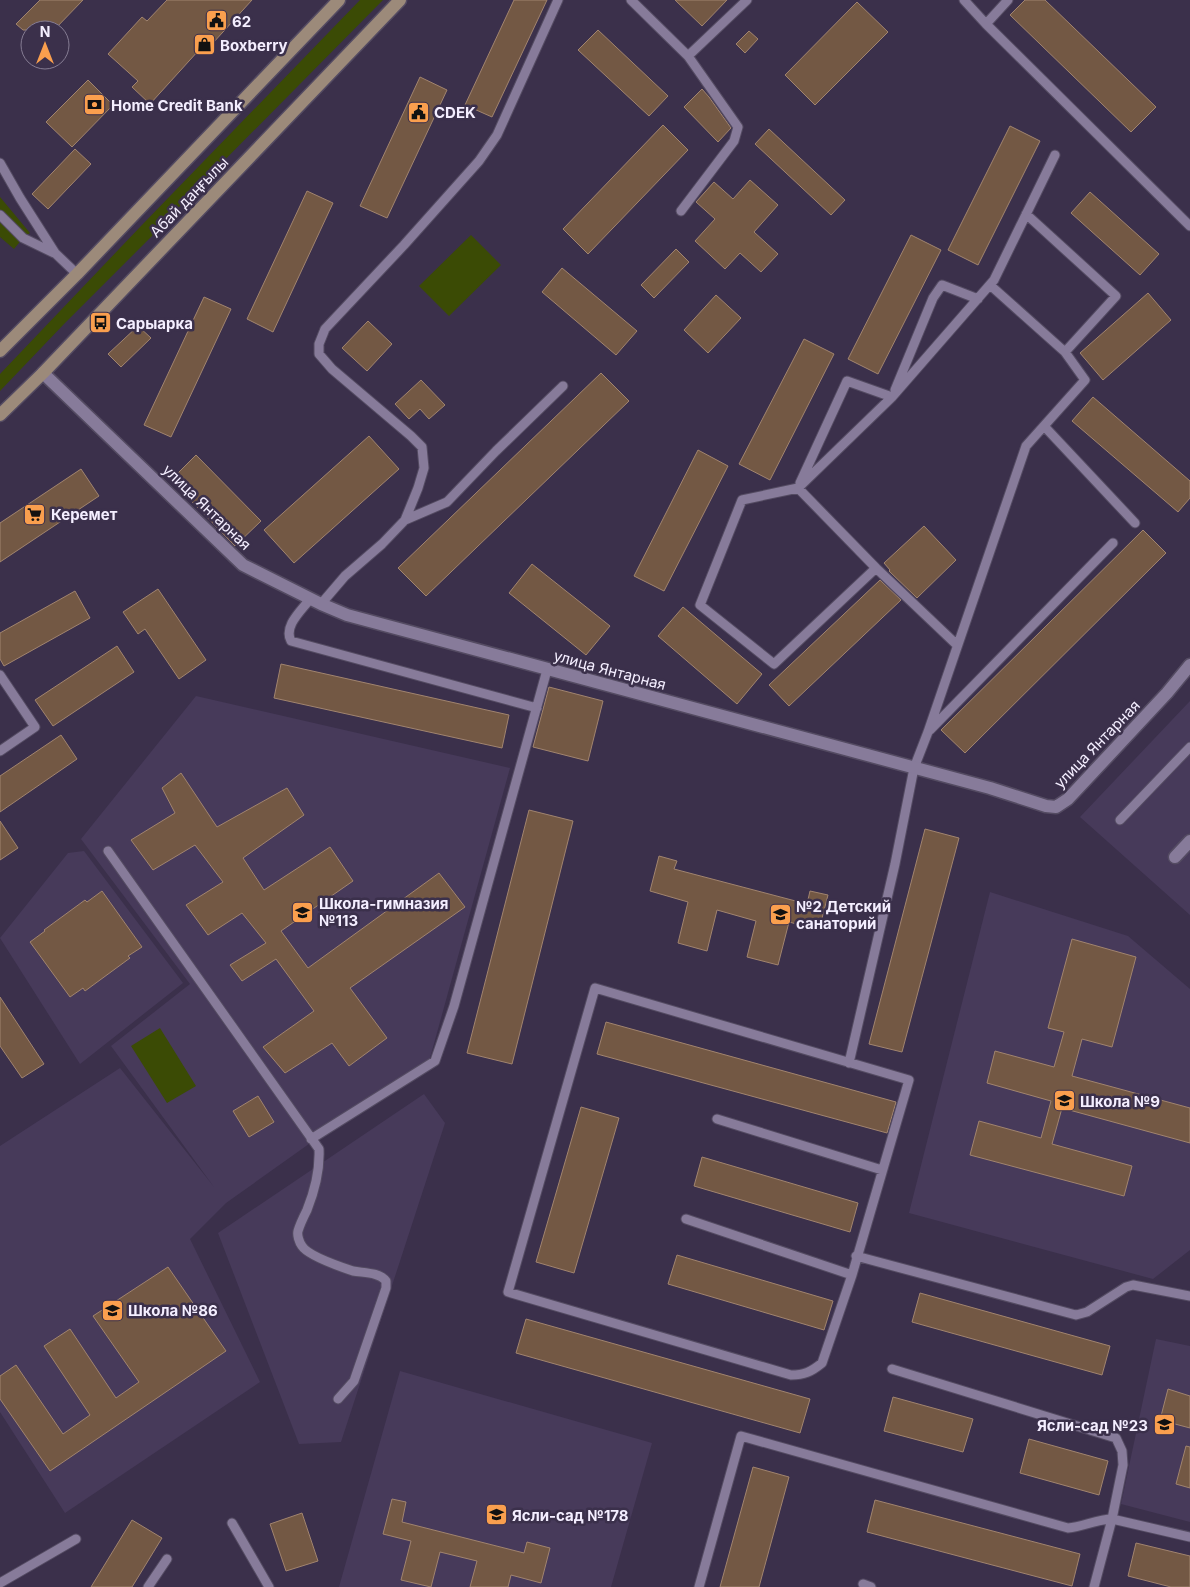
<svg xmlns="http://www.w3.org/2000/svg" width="1190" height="1587" viewBox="0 0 1190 1587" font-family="Inter,sans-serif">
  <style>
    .built { fill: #473a5a }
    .green { fill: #3b4b05 }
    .building { fill: #735844; stroke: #a1846f }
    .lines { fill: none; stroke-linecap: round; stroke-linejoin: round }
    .service-casing { stroke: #544b62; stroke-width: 11 }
    .minor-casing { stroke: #544b62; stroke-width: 15 }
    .secondary-casing { stroke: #544b62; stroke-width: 15 }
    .service { stroke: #877b9a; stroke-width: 9 }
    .minor { stroke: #877b9a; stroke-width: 12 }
    .secondary { stroke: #9c8a7a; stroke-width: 12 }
    .labels { text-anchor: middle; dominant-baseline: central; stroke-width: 5; stroke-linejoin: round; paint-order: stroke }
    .poi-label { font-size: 15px; font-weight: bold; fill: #f4eeff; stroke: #3b304b; text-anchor: start }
    .street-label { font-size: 15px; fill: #f4eeff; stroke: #3b304b }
  </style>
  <rect width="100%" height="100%" fill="#3b304b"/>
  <!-- built -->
  <path class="built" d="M196,696l314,72 -80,290 -204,145 -36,36 70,143 -195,131 -65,-101v-266l120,-78 94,119 -103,-141 79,-62 -109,-145z
    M1190,701v214l-110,-98z
    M84,851l99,132 -103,81 -80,-126 68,-85z
    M990,892l138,44 62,53v261l-37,29 -244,-66z
    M424,1094l21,29 -104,319 -42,2 -81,-211z
    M1156,1339l34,7v176l-69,-18z
    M400,1371l252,72 -41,144h-272z"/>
  <!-- green -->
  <path class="green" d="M360,0h23l-187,189 -43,46 -89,89 -64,67v-17l141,-148z
    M0,197l30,36 -7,5 -9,11 -14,-12z
    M471,235l30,30 -52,51 -30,-30z
    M160,1028l36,58 -29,17 -36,-57z"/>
  <!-- building -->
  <path class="building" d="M40,0h43l-29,30h-31l-7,-6z
    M167,0h85l-49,54 -4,-4 -49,54 -18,-17 6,-6 -30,-27 34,-37 5,4z
    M514,0h33l-55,117 -27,-12z
    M675,0h52l-25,26z
    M1025,0h20l111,107 -25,25 -121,-117z
    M857,2l31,30 -73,73 -30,-30z
    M598,30l70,66 -19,20 -71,-66z
    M749,31l9,8 -13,14 -9,-9z
    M420,77l27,13 -60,128 -27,-12z
    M88,80l25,25 -41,42 -26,-25z
    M702,89l7,8 22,31 -13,14 -34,-35z
    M663,125l25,25 -100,104 -25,-25z
    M1010,126l30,15 -62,124 -30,-15z
    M769,129l76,71 -14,15 -76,-71z
    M75,149l16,15 -43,45 -16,-15z
    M750,180l28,25 -24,27 24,22 -17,18 -21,-19 -15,16 -30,-28 20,-22 -19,-17 18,-20 19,17z
    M307,191l26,12 -60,129 -26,-13z
    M1090,192l69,62 -19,21 -69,-62z
    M911,235l30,15 -63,124 -30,-15z
    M676,249l13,13 -35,36 -13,-13z
    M562,268l75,63 -21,24 -74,-63z
    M1148,293l23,27 -68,60 -23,-27z
    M716,295l25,23 -33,35 -24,-23z
    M204,297l27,12 -60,128 -27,-12z
    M368,321l24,23 -25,27 -25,-23z
    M138,326l13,12 -30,29 -13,-13z
    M804,339l30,15 -64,126 -31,-16z
    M601,373l28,28 -203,195 -28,-28z
    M421,380l24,25 -16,14 -9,-10 -11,10 -14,-15z
    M1093,397l97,84v17l-12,14 -106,-91z
    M369,436l30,33 -105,94 -30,-33z
    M698,450l30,16 -64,125 -30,-15z
    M196,455l65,66 -26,25 -64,-66z
    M81,469l18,27 -99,66v-39z
    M924,526l32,34 -39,38 -28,-27 1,-1 -6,-7z
    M1143,530l23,23 -201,200 -24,-23z
    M532,564l78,62 -24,29 -77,-62z
    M880,580l21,20 -112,106 -20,-21z
    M158,589l48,71 -27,19 -34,-50 -7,5 -15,-22z
    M75,591l15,27 -86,48 -4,-7v-26z
    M683,607l79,67 -25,30 -79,-68z
    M117,646l17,26 -81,54 -18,-26z
    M281,664l228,51 -7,33 -228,-50z
    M549,687l54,14 -15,60 -55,-14z
    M61,735l16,24 -77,53v-36z
    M181,773l36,54 70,-39 17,27 -61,43 21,32 66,-43 23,34 -72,50 27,37 131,-95 26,34 -115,81 37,50 -38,28 -17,-23 -47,30 -22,-26 51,-36 -38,-52 -34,22 -12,-16 36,-22 -24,-30 -34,22 -22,-30 37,-23 -28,-37 -42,25 -22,-30 44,-27 -13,-25z
    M529,810l44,11 -61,243 -45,-11z
    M0,821l18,27 -18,12z
    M925,829l34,9 -57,214 -33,-8z
    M659,856l18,5 -3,8 133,35 3,-13 18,4 -9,35 -30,-8 -11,43 -31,-8 9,-36 -39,-11 -10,41 -29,-8 10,-41 -38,-11z
    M102,891l40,56 -14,9 2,2 -45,33 -2,-3 -13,9 -40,-55 15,-11 -1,-1 41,-30 2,2z
    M1072,939l64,18 -24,90 -30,-8 -10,37 118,32v35l-128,-35 -10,36 80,22 -8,30 -154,-41 9,-34 62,17 10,-37 -64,-18 8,-32 59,16 10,-35 -16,-4z
    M0,997l44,67 -22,14 -22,-32z
    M606,1022l290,80 -9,31 -290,-79z
    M258,1096l16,26 -25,15 -16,-26z
    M581,1107l38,11 -45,155 -38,-11z
    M702,1157l156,46 -8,29 -156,-46z
    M677,1255l156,46 -9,29 -156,-46z
    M168,1267l58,84 -176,120 -50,-72v-23l16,-11 47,69 27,-19 -46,-69 26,-17 46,69 23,-16 -46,-66z
    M920,1293l190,53 -8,29 -190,-53z
    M526,1319l284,80 -10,34 -284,-80z
    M1168,1389l22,7v32l-30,-8z
    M893,1397l80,22 -10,33 -79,-21z
    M1029,1439l79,22 -9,34 -79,-22z
    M1186,1446l4,1v41l-14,-4z
    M753,1467l36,10 -30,110h-39z
    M392,1499l14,3 -4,20 122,31 3,-11 23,6 -9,35 -30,-8 -3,12h-38l7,-26 -37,-9 -9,35 -30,-7 10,-39 -28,-7z
    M875,1500l205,54 -8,32 -205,-54z
    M302,1513l16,48 -32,10 -16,-47z
    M132,1520l30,18 -30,49h-41z
    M1136,1543l54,13v31h-19l-43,-11z"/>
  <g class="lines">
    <defs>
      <path id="service" d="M631,0l57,56 50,71 -4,14 -53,70
        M964,0l22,24 204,202
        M986,24l22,-24
        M688,56l59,-56
        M0,163l20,35 35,55 22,21
        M0,215l23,23 31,15
        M990,285l75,67
        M895,390l38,-92 9,-13 36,14
        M1044,426l91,97
        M800,483l47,-102 45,16
        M798,488l78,80 81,77
        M405,520l42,-18 49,-51 67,-65
        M876,568l-102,96 -74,-59 42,-105 56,-12 94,-91 102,-117 61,-125
        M310,599c-8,11 -27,27 -19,42l246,67
        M321,604l24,-28 37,-32 23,-24 13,-32 6,-20 -2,-21 -11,-11 -79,-67 -13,-15v-10l6,-15 79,-84 75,-84 18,-26 61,-135
        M0,675l35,52 -35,24
        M930,730l183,-187
        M1120,820l70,-73
        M108,851l211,298c1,21 -4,41 -12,61 -3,6 -7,14 -9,21 -1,4 1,11 4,15 6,10 39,21 51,25 11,2 26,1 33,10v7l-32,93 -16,18
        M595,988l314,92 -57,195 -30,88c-11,9 -18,12 -31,12l-283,-83z
        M849,1063l46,-199 19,-96 14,-36 98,-286 59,-66 -20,-28 51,-56 -90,-82
        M717,1119l165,51
        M311,1139l124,-78 19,-55 93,-336
        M686,1219l166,56
        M856,1256l220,59 11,-3 39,-25 7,-2 57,11
        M892,1369l224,69 6,13 1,14 -11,54 -18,68
        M232,1523l37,64
        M0,1583l76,-44
        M863,1584l8,3
        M148,1587l19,-28
        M699,1587l42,-151 327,92c15,-1 29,-9 44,-9l78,18"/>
      <path id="minor" d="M43,373l200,192 78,39 26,11 643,173 56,18 10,1 12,-8 99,-106 23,-28
        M1175,857l15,-16"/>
      <path id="secondary" d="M0,351l77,-77 262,-274
        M0,415l43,-42 357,-373"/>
    </defs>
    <!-- service casing -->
    <use href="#service" class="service-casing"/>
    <!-- minor casing -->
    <use href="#minor" class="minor-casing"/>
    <!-- secondary casing -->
    <use href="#secondary" class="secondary-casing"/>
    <!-- service -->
    <use href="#service" class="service"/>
    <!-- minor -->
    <use href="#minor" class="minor"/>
    <!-- secondary -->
    <use href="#secondary" class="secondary"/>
  </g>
  <!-- icons -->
  <defs>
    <symbol id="civic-square" viewBox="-11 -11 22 22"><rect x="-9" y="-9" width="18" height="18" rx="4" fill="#fa9f4e" stroke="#3b304b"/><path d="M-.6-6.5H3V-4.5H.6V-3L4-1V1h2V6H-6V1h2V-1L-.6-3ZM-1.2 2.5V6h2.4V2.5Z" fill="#111"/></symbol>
    <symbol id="shop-square" viewBox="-11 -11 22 22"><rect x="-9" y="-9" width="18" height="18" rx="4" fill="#fa9f4e" stroke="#3b304b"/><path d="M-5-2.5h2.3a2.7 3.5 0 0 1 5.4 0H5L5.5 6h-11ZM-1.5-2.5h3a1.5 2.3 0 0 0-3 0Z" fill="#111"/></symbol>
    <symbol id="bank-square" viewBox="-11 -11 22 22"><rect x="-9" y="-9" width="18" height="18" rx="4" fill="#fa9f4e" stroke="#3b304b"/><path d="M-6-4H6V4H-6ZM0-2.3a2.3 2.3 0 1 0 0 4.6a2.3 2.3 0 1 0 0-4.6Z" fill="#111"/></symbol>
    <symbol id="bus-square" viewBox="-11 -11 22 22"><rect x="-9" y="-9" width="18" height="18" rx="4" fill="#fa9f4e" stroke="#3b304b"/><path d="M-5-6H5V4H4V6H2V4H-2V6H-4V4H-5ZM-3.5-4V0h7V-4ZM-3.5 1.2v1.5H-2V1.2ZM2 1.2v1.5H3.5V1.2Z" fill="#111"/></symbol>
    <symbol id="supermarket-square" viewBox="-11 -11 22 22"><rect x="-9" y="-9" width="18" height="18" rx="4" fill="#fa9f4e" stroke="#3b304b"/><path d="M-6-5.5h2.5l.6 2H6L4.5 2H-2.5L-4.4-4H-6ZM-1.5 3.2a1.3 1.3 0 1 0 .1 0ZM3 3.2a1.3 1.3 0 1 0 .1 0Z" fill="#111"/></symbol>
    <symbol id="school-square" viewBox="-11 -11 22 22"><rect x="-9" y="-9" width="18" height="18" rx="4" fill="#fa9f4e" stroke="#3b304b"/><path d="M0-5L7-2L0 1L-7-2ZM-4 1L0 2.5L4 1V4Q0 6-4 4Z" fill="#111"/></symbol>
  </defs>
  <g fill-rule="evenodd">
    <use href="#civic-square" x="204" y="8" width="25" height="25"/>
    <use href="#shop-square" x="192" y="32" width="25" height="25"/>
    <use href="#bank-square" x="82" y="92" width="25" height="25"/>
    <use href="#civic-square" x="406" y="100" width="25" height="25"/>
    <use href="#bus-square" x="88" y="310" width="25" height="25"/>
    <use href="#supermarket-square" x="22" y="502" width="25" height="25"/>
    <use href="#school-square" x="290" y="900" width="25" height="25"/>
    <use href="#school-square" x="768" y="902" width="25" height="25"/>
    <use href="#school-square" x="1052" y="1088" width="25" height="25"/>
    <use href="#school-square" x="100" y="1298" width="25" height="25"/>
    <use href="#school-square" x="1152" y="1412" width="25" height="25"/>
    <use href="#school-square" x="484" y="1502" width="25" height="25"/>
  </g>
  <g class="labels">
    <!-- poi labels -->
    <g class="poi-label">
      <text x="232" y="21">62</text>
      <text x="220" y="45">Boxberry</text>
      <text x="111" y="105">Home Credit Bank</text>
      <text x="434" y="112">CDEK</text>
      <text x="116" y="323">Сарыарка</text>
      <text x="51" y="514">Керемет</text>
      <text x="319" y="903">Школа-гимназия<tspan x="319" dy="17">№113</tspan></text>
      <text x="796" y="906">№2 Детский<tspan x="796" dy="17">санаторий</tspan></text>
      <text x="1080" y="1101">Школа №9</text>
      <text x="128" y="1310">Школа №86</text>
      <text x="1148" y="1425" text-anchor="end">Ясли-сад №23</text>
      <text x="512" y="1515">Ясли-сад №178</text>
    </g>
    <!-- street labels -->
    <g class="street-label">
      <text transform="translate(189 197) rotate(-46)">Абай даңғылы</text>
      <text transform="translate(207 507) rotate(44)">улица Янтарная</text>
      <text transform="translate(610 670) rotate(15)">улица Янтарная</text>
      <text transform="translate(1097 744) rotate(-46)">улица Янтарная</text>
    </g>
  </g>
  <!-- north arrow -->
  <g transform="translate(45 45)"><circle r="24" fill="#3b304b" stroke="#857c93"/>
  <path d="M0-4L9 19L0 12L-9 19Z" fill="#fa9f4e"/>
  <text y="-8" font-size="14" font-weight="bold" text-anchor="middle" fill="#f4eeff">N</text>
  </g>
</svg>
